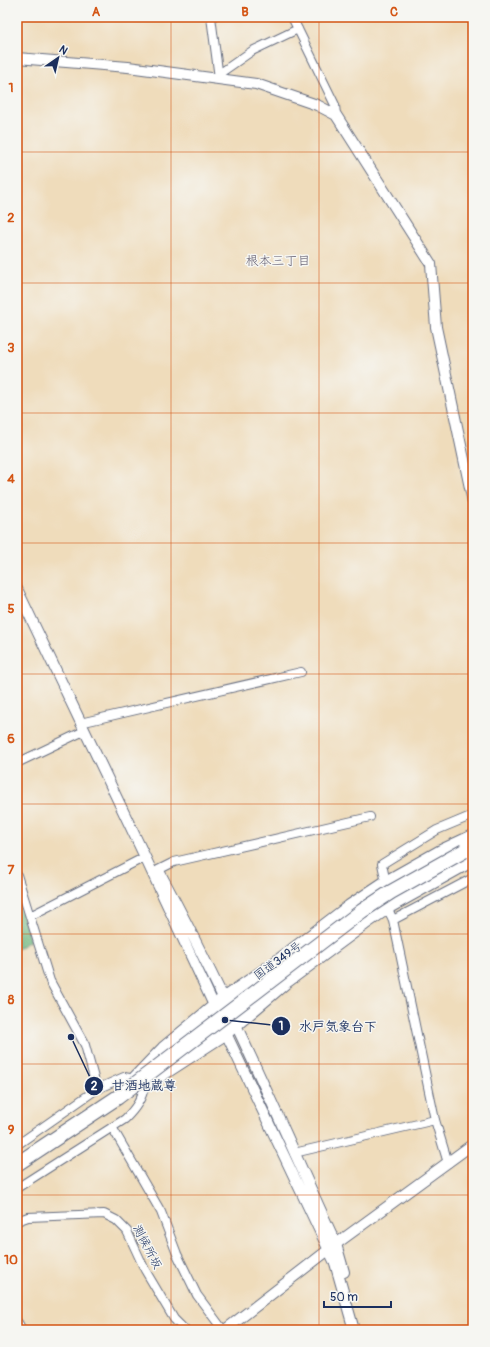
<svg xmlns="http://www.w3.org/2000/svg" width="490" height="1347" viewBox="0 0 490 1347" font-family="Pangolin,'Klee One',sans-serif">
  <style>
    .forest { fill: #6db67c; stroke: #44726d }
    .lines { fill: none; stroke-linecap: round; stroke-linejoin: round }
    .minor-casing { stroke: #656c7f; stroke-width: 10 }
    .tertiary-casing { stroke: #656c7f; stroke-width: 12 }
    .trunk-casing { stroke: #656c7f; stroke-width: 16 }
    .minor { stroke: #fff; stroke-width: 8 }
    .tertiary { stroke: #fff; stroke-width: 10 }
    .trunk { stroke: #fff; stroke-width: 14 }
    .trunk-bridge-casing { stroke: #656c7f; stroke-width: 16; stroke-linecap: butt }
    .trunk-bridge { stroke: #fff; stroke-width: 14 }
    .grid { fill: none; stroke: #d45514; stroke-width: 1; stroke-opacity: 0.55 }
    .labels { text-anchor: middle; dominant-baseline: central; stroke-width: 3; stroke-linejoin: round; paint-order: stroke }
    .street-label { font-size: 12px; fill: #1b2f5e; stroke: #f6f6f2 }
    .neighbourhood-label { font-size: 13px; fill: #635e71; stroke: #f6f6f2 }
    .leader { fill: none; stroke: #1b2f5e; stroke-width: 1.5 }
    .callout-dot { fill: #1b2f5e; stroke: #f6f6f2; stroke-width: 1.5 }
    .mark-label { font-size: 12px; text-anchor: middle; font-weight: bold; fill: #fff }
    .callout-label { font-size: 13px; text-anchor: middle; font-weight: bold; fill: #1b2f5e; stroke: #f6f6f2; stroke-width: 3; stroke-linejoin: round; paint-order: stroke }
    .neatline { fill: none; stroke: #d45514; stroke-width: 1.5 }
    .grid-label { font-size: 13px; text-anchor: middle; font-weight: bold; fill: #d45514 }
  </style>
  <rect width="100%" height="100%" fill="#f6f6f2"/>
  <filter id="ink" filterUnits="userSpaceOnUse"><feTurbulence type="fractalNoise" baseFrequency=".025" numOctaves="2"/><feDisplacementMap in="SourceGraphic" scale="8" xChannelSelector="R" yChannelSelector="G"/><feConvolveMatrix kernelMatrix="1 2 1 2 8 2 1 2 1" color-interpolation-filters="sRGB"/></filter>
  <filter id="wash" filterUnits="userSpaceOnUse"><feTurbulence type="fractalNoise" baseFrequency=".012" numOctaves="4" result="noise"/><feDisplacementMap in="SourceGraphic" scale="16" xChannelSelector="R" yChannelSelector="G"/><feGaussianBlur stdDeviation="0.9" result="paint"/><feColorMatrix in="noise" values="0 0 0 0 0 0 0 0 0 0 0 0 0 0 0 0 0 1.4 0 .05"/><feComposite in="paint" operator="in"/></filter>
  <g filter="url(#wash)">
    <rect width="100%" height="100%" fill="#efdcbb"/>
    <!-- forest -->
    <path class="forest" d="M17,895l13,46 -13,8z"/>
  </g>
  <g filter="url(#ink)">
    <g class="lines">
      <defs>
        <path id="minor" d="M211,17l8,61
          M292,17l43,88 1,10
          M219,74l33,-23 46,-22
          M80,723l221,-51
          M17,763l67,-32
          M158,870l16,-8 196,-45
          M17,875l33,106 35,64 12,44
          M386,883l-4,-19 55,-34 36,-15
          M387,907l6,13 42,200 13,43
          M30,916l115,-59
          M393,920l80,-42
          M112,1127l49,85 16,42 20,41 26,35
          M17,1145l80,-56 27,-12 11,2
          M294,1153l141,-33
          M17,1188l108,-69c11,-11 17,-20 20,-35
          M17,1221l11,-4 76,-3 12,6 11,11 18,39 29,49 11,11"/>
        <path id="tertiary" d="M17,58l111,9 128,17 61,21 19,10 95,149 5,63 37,175
          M17,589l128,268 72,155
          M160,873c65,120 119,247 176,371l8,28
          M223,1027l112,236 19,67
          M17,1323l4,7
          M225,1330l111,-86 137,-100"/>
        <path id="trunk" d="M136,1078l28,-29 59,-49 51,-35 76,-58 36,-24 55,-31 32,-15
          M141,1087l85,-55 61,-52 77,-57 23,-16 86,-48"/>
      </defs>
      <!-- minor casing -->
      <use href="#minor" class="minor-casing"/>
      <!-- tertiary casing -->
      <use href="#tertiary" class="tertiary-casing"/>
      <!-- trunk casing -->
      <use href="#trunk" class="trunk-casing"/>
      <!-- minor -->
      <use href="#minor" class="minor"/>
      <!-- tertiary -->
      <use href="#tertiary" class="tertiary"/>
      <!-- trunk -->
      <use href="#trunk" class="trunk"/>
      <defs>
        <path id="trunk-bridge" d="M17,1164l101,-67 244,-186 29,-19 73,-41"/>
      </defs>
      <!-- trunk-bridge casing -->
      <use href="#trunk-bridge" class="trunk-bridge-casing"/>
      <!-- trunk-bridge -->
      <use href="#trunk-bridge" class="trunk-bridge"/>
    </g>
  </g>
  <!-- grid -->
  <path class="grid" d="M171,17v1313M319,17v1313M17,152h456M17,283h456M17,413h456M17,543h456M17,674h456M17,804h456M17,934h456M17,1064h456M17,1195h456"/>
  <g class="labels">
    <!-- street labels -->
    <g class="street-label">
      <text transform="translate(278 961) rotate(-36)">国道349号</text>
      <text transform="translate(147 1247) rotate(62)">測候所坂</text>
    </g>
    <!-- neighbourhood labels -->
    <g class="neighbourhood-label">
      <text x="278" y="261">根本三丁目</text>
    </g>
  </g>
  <!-- callouts -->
  <path class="leader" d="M225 1020L281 1026M71 1037L94 1086"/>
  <g class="callout-dot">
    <circle cx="225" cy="1020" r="4"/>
    <circle cx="71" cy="1037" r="4"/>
    <circle cx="281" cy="1026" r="10"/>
    <circle cx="94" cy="1086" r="10"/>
  </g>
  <g class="mark-label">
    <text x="281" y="1030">1</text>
    <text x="94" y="1090">2</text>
  </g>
  <g class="callout-label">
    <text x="338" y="1031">水戸気象台下</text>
    <text x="144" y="1090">甘酒地蔵尊</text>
  </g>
  <!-- margin -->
  <rect width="490" height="1347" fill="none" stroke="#f6f6f2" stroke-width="44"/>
  <!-- north arrow -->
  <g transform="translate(58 58) rotate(34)" stroke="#f6f6f2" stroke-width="3" paint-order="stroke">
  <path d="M0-3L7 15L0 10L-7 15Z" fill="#1b2f5e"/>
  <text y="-6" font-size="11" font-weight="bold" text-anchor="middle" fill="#1b2f5e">N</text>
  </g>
  <!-- scale -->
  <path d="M324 1301v6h67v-6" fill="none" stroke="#1b2f5e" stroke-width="2"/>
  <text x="330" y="1301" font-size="12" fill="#1b2f5e" stroke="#f6f6f2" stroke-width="3" paint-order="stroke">50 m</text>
  <rect x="22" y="22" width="446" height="1303" class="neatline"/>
  <g class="grid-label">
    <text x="96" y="16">A</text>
    <text x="245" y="16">B</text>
    <text x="394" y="16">C</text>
    <text x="11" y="92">1</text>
    <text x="11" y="222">2</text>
    <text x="11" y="352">3</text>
    <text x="11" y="483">4</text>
    <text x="11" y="613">5</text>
    <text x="11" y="743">6</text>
    <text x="11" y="874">7</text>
    <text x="11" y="1004">8</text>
    <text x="11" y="1134">9</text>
    <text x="11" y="1264">10</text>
  </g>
</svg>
